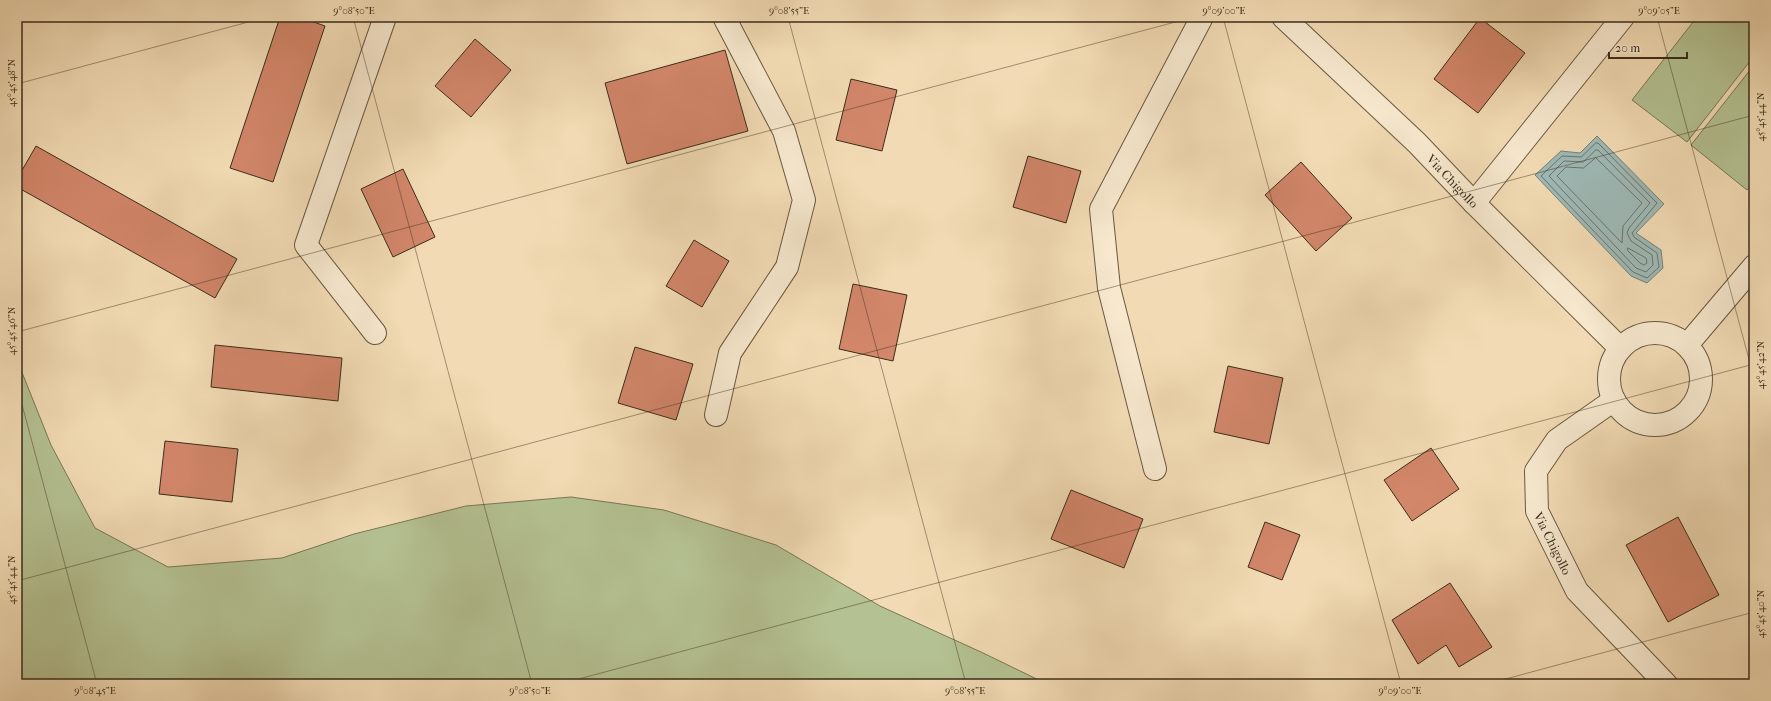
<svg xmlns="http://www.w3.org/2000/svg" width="1771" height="701" viewBox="0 0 1771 701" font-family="'IM FELL French Canon',serif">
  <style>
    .green { fill: #b4c192; stroke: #787756 }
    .water { fill: #9eb9b6; stroke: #768178 }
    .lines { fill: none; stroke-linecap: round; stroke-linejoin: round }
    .shore { stroke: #6c7368; stroke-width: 1 }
    .building { fill: #d2866a; stroke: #3b2d1b }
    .street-casing { stroke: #695841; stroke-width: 24 }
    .street { stroke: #f7e8ce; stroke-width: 22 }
    .ticks { fill: none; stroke: #3b2d1b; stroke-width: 1; stroke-opacity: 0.45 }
    .labels { text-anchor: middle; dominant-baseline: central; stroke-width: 3.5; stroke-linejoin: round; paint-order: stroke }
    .street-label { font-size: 13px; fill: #3b2d1b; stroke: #f7e8ce }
    .neatline { fill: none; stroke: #3b2d1b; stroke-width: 1.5 }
    .ticks-label { font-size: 10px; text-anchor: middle; fill: #3b2d1b }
  </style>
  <rect width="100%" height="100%" fill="#f2dbb4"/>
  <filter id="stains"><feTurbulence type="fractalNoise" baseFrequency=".005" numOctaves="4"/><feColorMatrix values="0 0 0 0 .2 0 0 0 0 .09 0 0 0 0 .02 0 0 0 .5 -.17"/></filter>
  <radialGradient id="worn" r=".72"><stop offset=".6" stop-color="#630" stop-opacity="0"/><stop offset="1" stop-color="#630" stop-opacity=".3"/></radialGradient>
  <!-- green -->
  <path class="green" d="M1697,17h57v39l-67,86 -55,-42z
    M1754,65v117l-7,8 -56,-45z
    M17,360l34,85 44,83 73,39 114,-9 72,-24 112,-28 105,-9 93,13 112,35 104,61 101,46 66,32h-1030z"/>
  <!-- water -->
  <path class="water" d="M1597,136l67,68 -28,29 25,17 2,18 -16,15 -16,-7 -96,-101 26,-24 19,2z"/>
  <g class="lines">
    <!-- shore -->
    <path class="shore" d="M1596,143h2l59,60 -25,30 2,4 23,16 2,14 -12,11 -14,-6 -92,-96 21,-20 19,1z
      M1596,150h2l52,53 -21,25 -2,5 4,8 21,14 1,10 -7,7 -10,-4 -87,-92 15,-15 19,1z
      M1596,158l46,45 -19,23 -1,17 -65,-67 9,-9 17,1z
      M1628,248l18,10 1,5 -3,2 -4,-2 -12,-12z"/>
  </g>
  <!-- building -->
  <path class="building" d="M280,17h20l25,9 -52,156 -43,-14z
    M1480,18l45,35 -47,60 -44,-34z
    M475,39l36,31 -40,47 -36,-31z
    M725,50l23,81 -121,33 -22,-81z
    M851,79l46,11 -15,61 -46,-11z
    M36,146l201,113 -22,39 -198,-111v-8z
    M1028,156l53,15 -15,52 -53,-16z
    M1301,162l51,56 -36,33 -51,-56z
    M403,169l32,68 -42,20 -32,-68z
    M694,240l35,21 -27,46 -36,-21z
    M853,284l54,11 -14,66 -54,-12z
    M215,345l127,13 -4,43 -127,-14z
    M635,347l58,17 -17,56 -58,-17z
    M1228,366l55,12 -14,66 -55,-12z
    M165,441l73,8 -6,53 -73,-8z
    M1431,448l28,41 -47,32 -28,-41z
    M1071,490l72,29 -19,49 -73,-29z
    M1678,517l41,78 -51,27 -42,-77z
    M1265,522l35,13 -18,45 -34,-13z
    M1450,583l42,64 -33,20 -13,-22 -28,19 -26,-44z"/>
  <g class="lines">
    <defs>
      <g id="street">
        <path id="s1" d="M1283,17l134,126 57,60 146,145"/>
        <path d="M1474,203l149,-186"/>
        <circle cx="1655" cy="379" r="46"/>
        <path d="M375,333l-69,-88 79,-228"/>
        <path d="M1687,345l67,-79"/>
        <path id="s2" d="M1614,400l-57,40 -21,31 1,40 40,80 89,93"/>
        <path d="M716,415l14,-62 57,-86 17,-67 -20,-69 -60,-114"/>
        <path d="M1155,469l-46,-181 -8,-79 101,-192"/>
      </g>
    </defs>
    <!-- street casing -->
    <use href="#street" class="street-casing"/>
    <!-- street -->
    <use href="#street" class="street"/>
  </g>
  <!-- ticks -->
  <path class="ticks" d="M353,17l179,667M788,17l178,667M1223,17l178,667M1657,17l97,361M17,84l250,-67M17,332l1177,-315M17,386l80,298M17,581l1737,-466M560,684l1194,-320M1487,684l267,-72"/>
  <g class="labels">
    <!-- street labels -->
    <g class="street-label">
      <text stroke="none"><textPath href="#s1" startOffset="236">Via Chigollo</textPath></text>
      <text stroke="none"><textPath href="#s2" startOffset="183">Via Chigollo</textPath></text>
    </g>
  </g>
  <!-- margin -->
  <rect width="1771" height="701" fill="none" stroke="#f2dbb4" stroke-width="44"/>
  <!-- scale -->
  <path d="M1609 52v6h78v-6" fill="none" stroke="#3b2d1b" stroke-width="2"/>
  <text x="1615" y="52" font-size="12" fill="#3b2d1b" stroke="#f7e8ce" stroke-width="3" paint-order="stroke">20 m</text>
  <rect x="22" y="22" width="1727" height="657" class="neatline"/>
  <g class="ticks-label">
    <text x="354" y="14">9°08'50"E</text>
    <text x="789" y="14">9°08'55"E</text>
    <text x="1224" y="14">9°09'00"E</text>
    <text x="1659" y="14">9°09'05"E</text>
    <text transform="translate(11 83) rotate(-90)" y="4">45°45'48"N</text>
    <text transform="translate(1760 117) rotate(-90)" y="4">45°45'44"N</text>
    <text transform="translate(11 331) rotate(-90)" y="4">45°45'46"N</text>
    <text transform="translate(1760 365) rotate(-90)" y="4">45°45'42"N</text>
    <text transform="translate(11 580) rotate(-90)" y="4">45°45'44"N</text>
    <text transform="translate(1760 614) rotate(-90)" y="4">45°45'40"N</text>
    <text x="95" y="694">9°08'45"E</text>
    <text x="530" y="694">9°08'50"E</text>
    <text x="965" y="694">9°08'55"E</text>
    <text x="1400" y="694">9°09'00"E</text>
  </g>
  <rect width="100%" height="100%" filter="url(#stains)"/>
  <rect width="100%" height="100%" fill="url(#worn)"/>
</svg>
